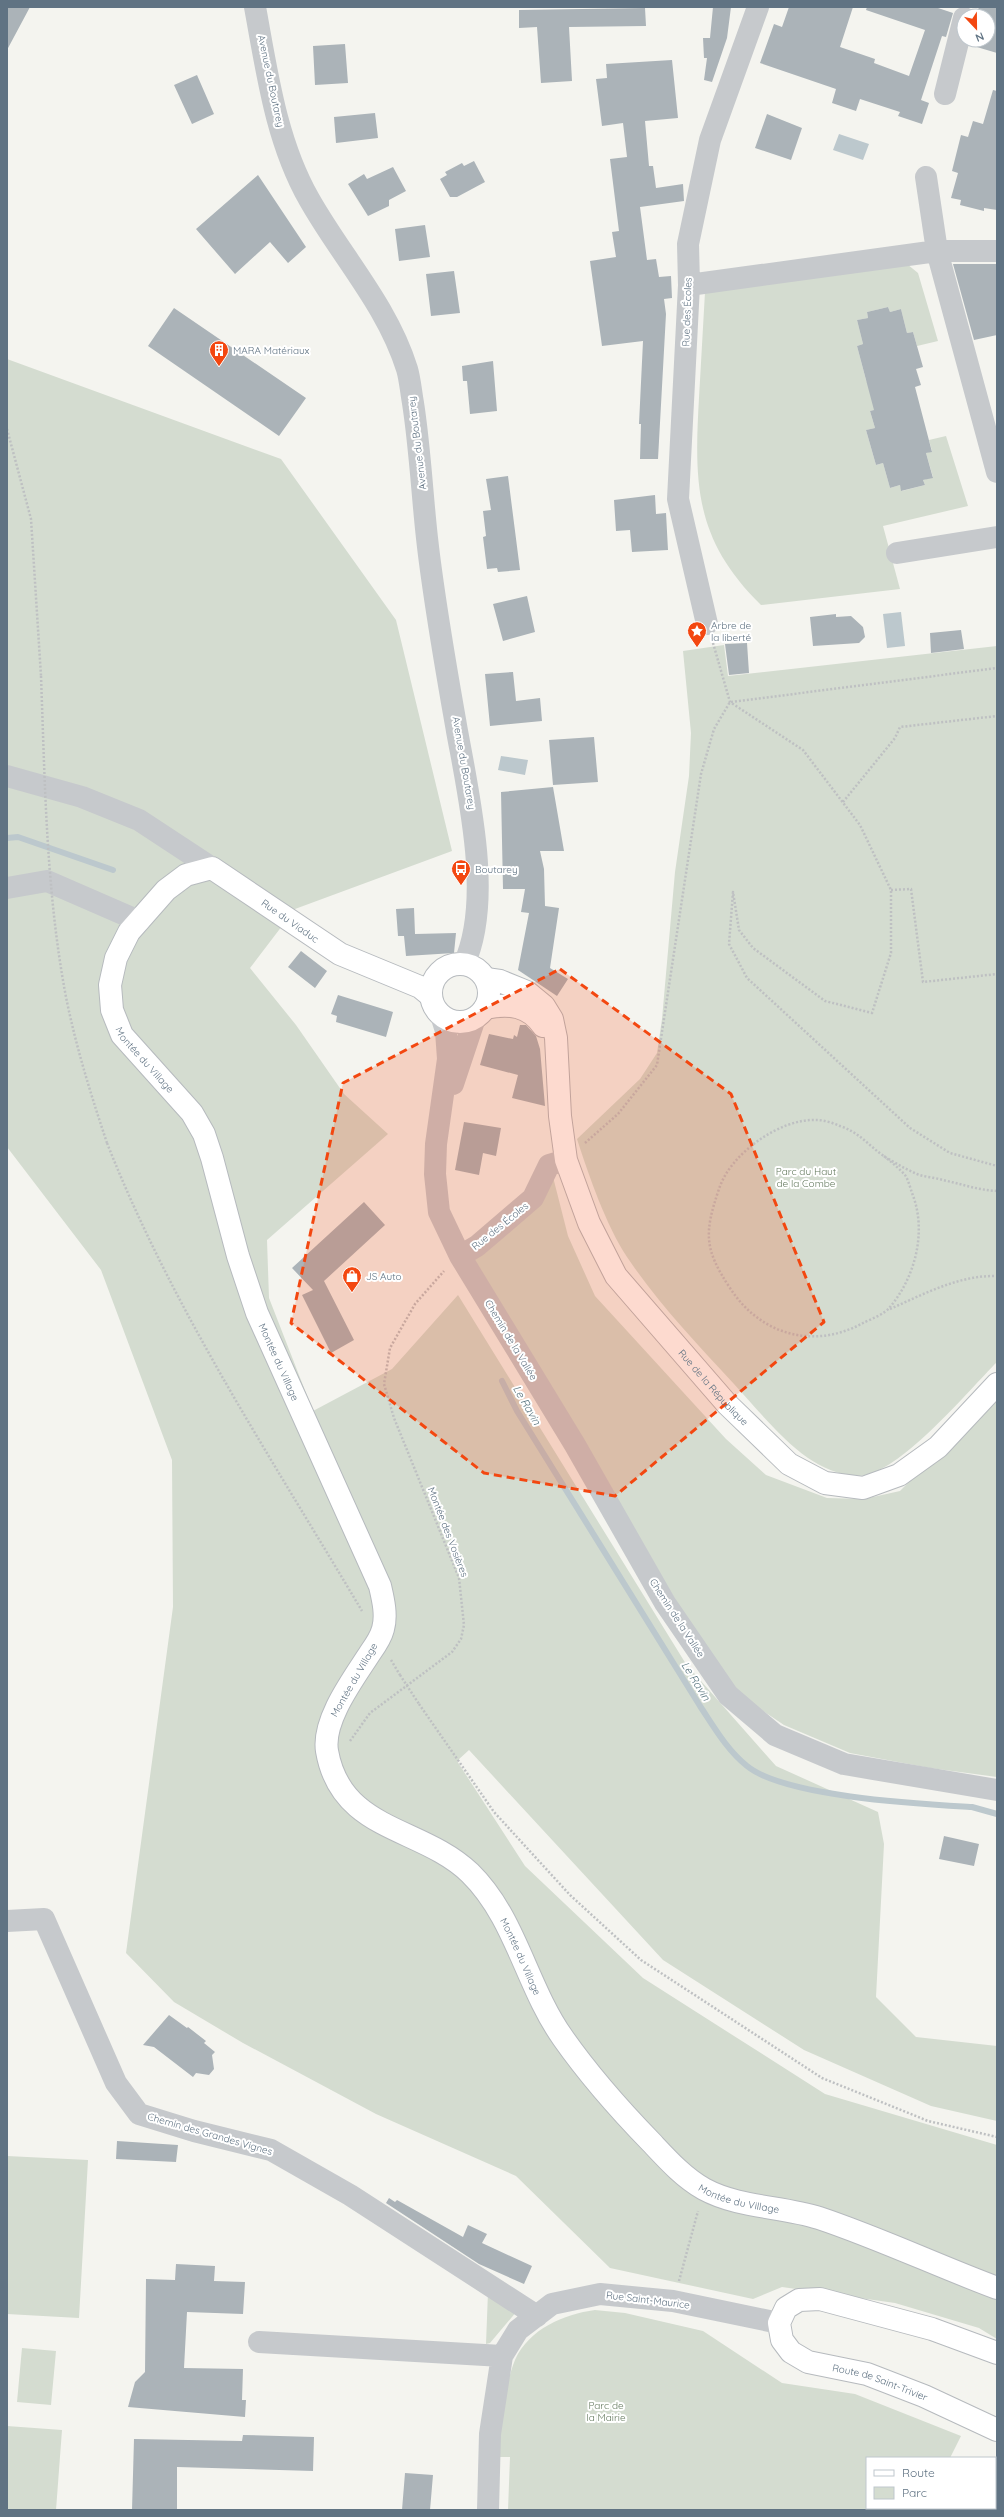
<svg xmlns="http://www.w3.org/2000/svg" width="1004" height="2517" viewBox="0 0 1004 2517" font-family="Quicksand,sans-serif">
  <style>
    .green { fill: #d4dcd0 }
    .water { fill: #bcc8cd }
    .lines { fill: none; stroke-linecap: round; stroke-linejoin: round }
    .stream { stroke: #bcc8cd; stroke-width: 6 }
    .building { fill: #abb3b8 }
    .major-casing { stroke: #b6babe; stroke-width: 24 }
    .path { stroke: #bec0c2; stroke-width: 2.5; stroke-dasharray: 2 2; stroke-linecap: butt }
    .minor { stroke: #c6c9cc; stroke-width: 22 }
    .major { stroke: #fff; stroke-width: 22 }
    .path-bridge { stroke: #bec0c2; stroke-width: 2.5; stroke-dasharray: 2 2; stroke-linecap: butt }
    .marked { fill: #f34710; fill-opacity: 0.2; stroke: #f34710; stroke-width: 3; stroke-dasharray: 8 5; stroke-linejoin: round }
    .labels { text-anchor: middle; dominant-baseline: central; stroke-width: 4; stroke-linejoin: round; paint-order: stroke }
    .street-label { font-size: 10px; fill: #607383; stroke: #fff }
    .poi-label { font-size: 10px; fill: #607383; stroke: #fff; text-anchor: start }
    .park-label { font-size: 10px; fill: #657a5f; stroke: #fff }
    .water-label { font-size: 11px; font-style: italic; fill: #5b7781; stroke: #fff }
  </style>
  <rect width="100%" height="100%" fill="#f4f4ef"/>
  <!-- green -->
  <path class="green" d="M907,264l11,9 20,68 -21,5 -4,-14 -6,1 -6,-24 -11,3 -2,-5 -21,5 1,6 -11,2 6,24 -6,2 9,34 14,29 -10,2 5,17 -9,2 10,35 7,-2 7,25 10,-3 2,6 23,-6 -2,-5 10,-3 -7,-24 6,-2 -3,-11 17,-4 22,70 -85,20 17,63 -139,16c-66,-65 -67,-120 -62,-207 2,-35 4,-71 6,-106z
    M7,359l274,100 115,161 56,231 -157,58 -45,59 46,57 48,69 44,40 -121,106 2,58 44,113 79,-42 66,-74 228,369 90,102 102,46 6,32 -8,153 40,40 81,9v75l-66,-15 -127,-56 -141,-90 -194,-210 -12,11 68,105 118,112 182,116 172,51v194l-18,-11 -84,-25 -113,-16 -29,12 -143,-31 -94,-92 -140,-62 -133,-71 -69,-41 -48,-49 47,-346 -1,-147 -71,-190 -94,-123z
    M724,645l4,31 269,-30v716c-29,29 -93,106 -132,113 -18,4 -42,-7 -57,-17 -28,-20 -51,-49 -74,-74 -38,-41 -76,-81 -107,-127 -21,-32 -38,-81 -50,-118l63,-60 17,-26 5,-34 13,-147 14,-96 2,-43 -8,-82z
    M552,1173l16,63 27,60 131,143 40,36 61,23 37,1 36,-8 97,-98v384l-67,-9 -80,-15 -66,-28 -55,-37 -258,-425z
    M7,2156l81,4 -9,158 -72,-4z
    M488,2292l29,19 -27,32 -4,1z
    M595,2310l30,3 78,18 79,52 73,11 106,42 -11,22h-83v50h108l2,2h-469l2,-53h-14c5,-30 8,-70 19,-97 14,-31 49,-46 80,-50z
    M22,2348l34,3 -5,54 -34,-3z
    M7,2426l55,4 -6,80h-49z"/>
  <!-- water -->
  <path class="water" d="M839,134l30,10 -6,16 -30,-10z
    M901,612l4,34 -18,2 -4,-34z
    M501,756l27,4 -3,15 -27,-5z"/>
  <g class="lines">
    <!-- stream -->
    <path class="stream" d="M7,838l11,-1 95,33
      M502,1381l15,30 183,295c14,21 27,44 47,60 38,31 174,38 225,41l25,7"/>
  </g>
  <!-- building -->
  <path class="building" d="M7,7h23l-23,43z
    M713,7h18l-4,31 -15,44 -8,-2 3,-22h-3l-1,-20h7z
    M789,7h64l-13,40 35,12 -1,4 35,13 16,-46 -59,-20 1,-3h68l18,6 -7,24 -4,-1 -21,64 8,3 -7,21 -24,-8 2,-4 -40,-13 -4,12 -24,-8 4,-14 -76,-26 14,-39 8,3z
    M979,7h18v46l-27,-8 1,-5h17v-24h-12z
    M645,8l1,18 -77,1 3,54 -31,2 -4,-56 -18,1v-18z
    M345,44l3,39 -33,2 -2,-39z
    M672,60l6,58 -33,3 4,45h4l3,22 27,-4 1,17 -44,6 7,53 9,-1 3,18 12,-1 1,22 -8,1 2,15 -8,145h-18l1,-35h-2l4,-83 -41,5 -12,-85 26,-4 -4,-25 7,-1 -9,-72 17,-2 -4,-34 -21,3 -6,-47 11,-1 -1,-14z
    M197,75l17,39 -22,10 -18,-39z
    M993,90l4,1v119l-13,-2v3l-24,-6 1,-5 -10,-2 7,-25 -6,-2 9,-36 7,2 5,-16 10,3z
    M375,113l3,25 -42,5 -2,-26z
    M767,114l35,14 -11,32 -36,-12z
    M474,161l11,21 -28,15h-7l-10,-18 7,-4 -2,-3 17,-9 2,3z
    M393,167l13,24 -17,9v6l-21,10 -20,-32 16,-10 3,5z
    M258,175l48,72 -18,16 -18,-21 -35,32 -39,-45z
    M425,225l5,32 -31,4 -4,-32z
    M953,264h44v71l-23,5z
    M454,271l6,42 -29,3 -5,-42z
    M888,307l2,5 11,-3 6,24 6,-1 10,35 -7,2 5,16 -6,2 17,65 -6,1 7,25 -10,2 2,5 -24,6 -1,-6 -10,3 -7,-25 -7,2 -10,-35 9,-2 -5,-17 4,-1 -17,-64 6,-2 -6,-24 11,-2 -1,-6z
    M174,308l132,90 -27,38 -131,-90z
    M493,361l4,50 -27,3 -3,-33h-4l-1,-15z
    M508,476l12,94 -22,2 -1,-4 -10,1 -4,-32 3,-1 -3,-25 8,-1 -5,-31z
    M655,495l1,19 10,-1 2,37 -36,2 -2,-22 -14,1 -2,-31z
    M527,596l8,36 -32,9 -10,-37z
    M836,614v3l15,-1 12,11 2,10 -6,6 -46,3 -3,-29z
    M961,630l3,19 -33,4 -1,-20z
    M747,643l2,30 -20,2 -4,-31z
    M513,672l3,29 24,-3 2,23 -52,5 -5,-52z
    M594,737l4,45 -45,3 -4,-45z
    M553,787l11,64h-24l4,18 1,37 14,2 -9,60 18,11 -11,17 -39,-26 11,-57 -8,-1 4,-23h-22l-2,-97z
    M414,908l1,26 41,-1 -2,20 -48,3 -2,-20h-6l-2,-27z
    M301,951l26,20 -12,17 -27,-21z
    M338,995l55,17 -7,25 -50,-15 1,-6 -6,-2z
    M520,1025h6l10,11 4,13 5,57 -33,-8 6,-23 -38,-10 9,-31 24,5 1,-4 3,2z
    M464,1122l37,6 -5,28 -13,-3 -4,22 -24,-5z
    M364,1202l21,23 -61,56 30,59 -23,13 -29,-58 11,-5 -21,-22z
    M944,1836l35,8 -5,22 -35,-7z
    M169,2015l18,13 1,-1 18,14 -2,2 11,9 -3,3 2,14 -5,6 -13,-2 -3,4 -39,-30 -11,-2z
    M117,2141l61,4 -2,17 -60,-3z
    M389,2198l6,4 2,-2 66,37 5,-12 19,9 -5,9 50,23 -8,18 -45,-20 -93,-61z
    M176,2264l39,2 -1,15 31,1 -2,32 -56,-2 -3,56 59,1 -1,31h4l-1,17 -117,-10 7,-25 10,-10 1,-93 29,1z
    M243,2435l71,2 -1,34 -136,-4v43h-45l2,-71 108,2z
    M405,2473l28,2 -3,35h-28z"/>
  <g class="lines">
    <defs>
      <g id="major">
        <circle cx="460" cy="993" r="29"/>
        <path id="s1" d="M486,979l14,2 27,11 17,14 8,13 4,19 4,78 6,44 23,63 27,53 111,128 62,60 36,19 38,5 36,-13 39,-28 59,-63"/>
        <path id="s2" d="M431,996l-11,-9 -80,-33 -128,-86 -26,7 -20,15 -37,42 -13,26 -6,27 2,25 10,25 70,78 12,21 8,24 26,98 19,57 123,273c3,13 7,29 3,43 -2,8 -8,17 -13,24 -16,25 -48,67 -43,98 14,81 94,75 143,122 46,45 56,113 93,165 26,37 56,71 88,104 16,17 32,35 53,47 35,19 78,17 115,29 60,20 119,48 178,70"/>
        <path d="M485,1008c24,-5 44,-3 58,18"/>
        <path id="s3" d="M997,2353l-65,-24 -112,-30 -21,1 -13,8 -7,15 3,17 9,12 17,10 59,12 57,22 73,34"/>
      </g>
    </defs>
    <!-- major casing -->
    <use href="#major" class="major-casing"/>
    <!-- path -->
    <path class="path" d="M7,429l24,90 10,157
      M713,643l17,59 73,48 57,75 31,65v63l-19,60 -47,-12 -72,-53 -14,-18 -6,-38 -4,52 18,34 163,150 40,25 47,13
      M731,702l266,-34
      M843,802l52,-64 5,-11 97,-11
      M891,890l20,-1 12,93 74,-8
      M107,1143c65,165 165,316 255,468
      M585,1143l33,-29 39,-49 44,-291 13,-45 16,-27
      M884,1156c7,6 15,12 21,19 3,4 5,12 7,18 15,37 4,83 -22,114 -5,7 -19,12 -27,16 -49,27 -103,12 -133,-35 -26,-39 -26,-55 -11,-99 11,-35 61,-71 98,-69 7,0 16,3 23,6 19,6 29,20 45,31 9,5 18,11 28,15 8,5 20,5 30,8 18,4 35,10 54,11
      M890,1309c34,-15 69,-34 107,-33
      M391,1660l9,15
      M419,1704l75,108 76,83 71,65 181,118 106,43 69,16
      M350,1741l20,-28 82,-61 9,-13 3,-14 -5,-47 -65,-160 -10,-34 6,-36 25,-44 29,-33
      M679,2281l19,-70
      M972,2508v2"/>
    <!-- minor -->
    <path class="minor" d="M255,7c12,65 21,134 54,192 32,57 78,106 98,170 3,10 4,23 6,34 7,45 9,90 14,135 7,64 19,130 30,193 12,66 36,170 7,233
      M945,94l19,-76
      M926,177l11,74 60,221
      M689,285l248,-34h60
      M897,553l100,-16
      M707,624l-29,-125 11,-214 -1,-41 22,-104 48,-133
      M7,776l75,21 57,23 73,48
      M7,888l40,-7 92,40
      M441,1015l5,16 2,28 -12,85 -1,30 4,38 21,44 115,189 90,158 63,92 47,40 69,29 153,26
      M453,1084l22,-66
      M460,1256l17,-10 56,-48 16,-33 17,-5
      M7,1921l37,-2 72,164 23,31 55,17 77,19 79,45 187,121
      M259,2342l243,14
      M488,2510l2,-76 12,-78 16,-26 34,-26 48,-10 73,7 106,22"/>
    <!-- major -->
    <use href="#major" class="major"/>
    <!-- path-bridge -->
    <path class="path-bridge" d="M41,676c4,107 5,216 25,321 10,50 25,98 41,146
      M400,1675l19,29"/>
  </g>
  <!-- marked area -->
  <path class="marked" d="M560,969l171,125 93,228 -209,174 -131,-23 -193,-150 52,-240z"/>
  <!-- icons -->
  <defs>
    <symbol id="building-pin" viewBox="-11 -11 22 30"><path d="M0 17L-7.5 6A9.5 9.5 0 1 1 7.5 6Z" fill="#f34710" stroke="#fff"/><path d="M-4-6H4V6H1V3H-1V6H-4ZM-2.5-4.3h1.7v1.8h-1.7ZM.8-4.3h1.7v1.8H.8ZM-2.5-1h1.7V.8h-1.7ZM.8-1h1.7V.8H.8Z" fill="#fff"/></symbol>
    <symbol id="sight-pin" viewBox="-11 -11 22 30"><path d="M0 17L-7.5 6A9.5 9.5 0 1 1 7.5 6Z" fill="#f34710" stroke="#fff"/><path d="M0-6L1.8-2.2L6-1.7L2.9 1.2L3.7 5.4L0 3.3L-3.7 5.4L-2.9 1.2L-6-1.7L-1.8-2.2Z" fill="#fff"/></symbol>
    <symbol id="bus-pin" viewBox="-11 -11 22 30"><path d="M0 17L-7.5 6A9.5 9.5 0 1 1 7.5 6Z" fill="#f34710" stroke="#fff"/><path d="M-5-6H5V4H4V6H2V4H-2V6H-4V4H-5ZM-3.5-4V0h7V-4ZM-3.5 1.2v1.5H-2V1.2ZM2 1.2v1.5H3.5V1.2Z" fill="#fff"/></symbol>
    <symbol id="shop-pin" viewBox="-11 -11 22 30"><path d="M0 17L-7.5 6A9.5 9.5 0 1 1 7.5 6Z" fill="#f34710" stroke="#fff"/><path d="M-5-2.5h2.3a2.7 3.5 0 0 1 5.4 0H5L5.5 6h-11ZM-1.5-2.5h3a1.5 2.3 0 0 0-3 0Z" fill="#fff"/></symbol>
  </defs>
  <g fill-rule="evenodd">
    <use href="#building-pin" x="208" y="339" width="22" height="30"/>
    <use href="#sight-pin" x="686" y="620" width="22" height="30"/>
    <use href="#bus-pin" x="450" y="858" width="22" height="30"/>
    <use href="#shop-pin" x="341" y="1265" width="22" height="30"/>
  </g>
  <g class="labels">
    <!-- street labels -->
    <g class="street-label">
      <text transform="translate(271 81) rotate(78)">Avenue du Boutarey</text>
      <text transform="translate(687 312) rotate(-88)">Rue des Écoles</text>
      <text transform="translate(417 443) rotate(-97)">Avenue du Boutarey</text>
      <text transform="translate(464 763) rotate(80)">Avenue du Boutarey</text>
      <text transform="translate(290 921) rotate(35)">Rue du Viaduc</text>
      <text stroke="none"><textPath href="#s2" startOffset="505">Montée du Village</textPath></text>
      <text transform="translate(500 1226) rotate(-39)">Rue des Écoles</text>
      <text transform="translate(511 1340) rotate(59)">Chemin de la Vallée</text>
      <text stroke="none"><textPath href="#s2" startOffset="841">Montée du Village</textPath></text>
      <text stroke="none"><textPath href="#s1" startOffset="497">Rue de la République</textPath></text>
      <text transform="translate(448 1532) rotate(69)">Montée des Vosières</text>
      <text transform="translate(677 1618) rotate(57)">Chemin de la Vallée</text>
      <text transform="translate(354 1680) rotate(-60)">Montée du Village</text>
      <text stroke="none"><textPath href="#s2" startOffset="1561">Montée du Village</textPath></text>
      <text transform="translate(210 2134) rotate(16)">Chemin des Grandes Vignes</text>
      <text stroke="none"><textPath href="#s2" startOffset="1897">Montée du Village</textPath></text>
      <text transform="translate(648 2300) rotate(7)">Rue Saint-Maurice</text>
      <text stroke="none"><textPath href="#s3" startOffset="365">Route de Saint-Trivier</textPath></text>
    </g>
    <!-- poi labels -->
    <g class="poi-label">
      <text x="233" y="350">MARA Matériaux</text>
      <text x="711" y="625">Arbre de<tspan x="711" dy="12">la liberté</tspan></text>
      <text x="475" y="869">Boutarey</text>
      <text x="366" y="1276">JS Auto</text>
    </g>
    <!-- park labels -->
    <g class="park-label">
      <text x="806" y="1171">Parc du Haut<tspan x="806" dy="12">de la Combe</tspan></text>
      <text x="606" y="2405">Parc de<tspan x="606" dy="12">la Mairie</tspan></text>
    </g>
    <!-- water labels -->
    <g class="water-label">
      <text transform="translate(527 1405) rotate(60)">Le Ravin</text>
      <text transform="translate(696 1681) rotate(58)">Le Ravin</text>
    </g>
  </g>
  <!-- border -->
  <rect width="1004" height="2517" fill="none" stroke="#607383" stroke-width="16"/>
  <!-- legend -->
  <rect x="866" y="2457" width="130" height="52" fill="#ffffff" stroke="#bfc7cd"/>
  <rect x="874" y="2470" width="20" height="6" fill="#ffffff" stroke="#bfc7cd"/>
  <text x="902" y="2477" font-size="12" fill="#607383">Route</text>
  <rect x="874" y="2487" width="20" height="12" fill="#d4dcd0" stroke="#bfc7cd"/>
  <text x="902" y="2497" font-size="12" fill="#607383">Parc</text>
  <!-- north arrow -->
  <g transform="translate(976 28) rotate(158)"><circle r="19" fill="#ffffff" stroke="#bfc7cd"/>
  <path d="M0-3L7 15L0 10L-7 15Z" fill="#f34710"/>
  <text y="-6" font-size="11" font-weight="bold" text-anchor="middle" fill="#607383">N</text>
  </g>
</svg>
